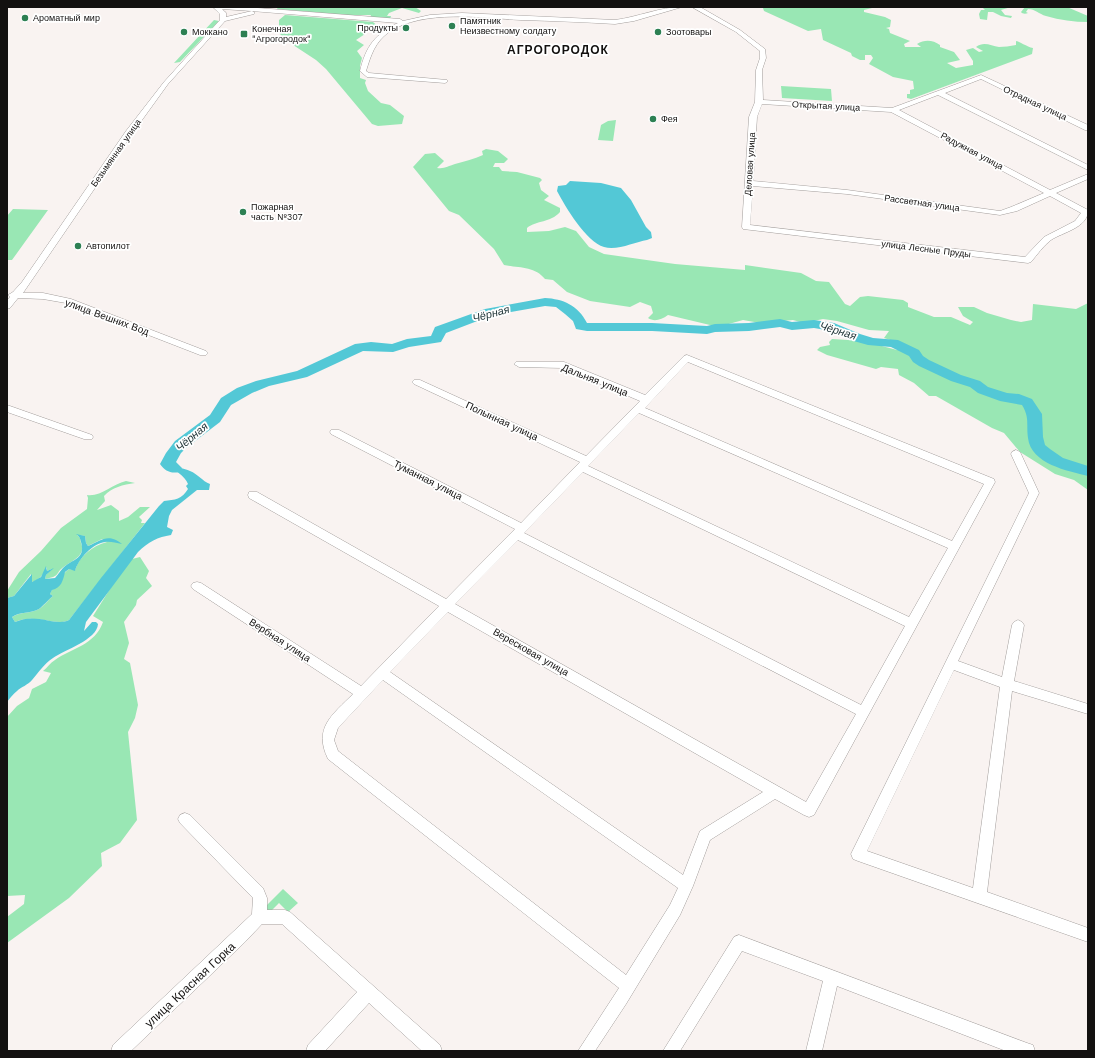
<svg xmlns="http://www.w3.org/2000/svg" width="1095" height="1058" viewBox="0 0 1095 1058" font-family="'Work Sans',sans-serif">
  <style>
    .green { fill: #99e7b4 }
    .water { fill: #53c8d6 }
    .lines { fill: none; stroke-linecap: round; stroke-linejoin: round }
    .river { fill: #53c8d6; fill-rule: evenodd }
    .minor-casing { stroke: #a39e9c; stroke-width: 1 }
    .minor { fill: #fff; fill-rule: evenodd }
    .poi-dot { fill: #2d8053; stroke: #fff; stroke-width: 1.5 }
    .labels { text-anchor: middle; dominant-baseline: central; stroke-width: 3.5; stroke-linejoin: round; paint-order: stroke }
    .far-poi-label { font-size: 9px; fill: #131110; stroke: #fff; text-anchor: start }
    .far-street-label { font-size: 9px; fill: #131110; stroke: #fff }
    .street-label { font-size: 10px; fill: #131110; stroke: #fff }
    .water-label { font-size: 11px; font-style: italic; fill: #1c3134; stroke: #fff }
    .far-district-label { font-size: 12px; font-weight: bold; letter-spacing: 1px; fill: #131110; stroke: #fff }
    .near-street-label { font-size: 12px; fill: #131110; stroke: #fff }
  </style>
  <rect width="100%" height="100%" fill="#f9f3f1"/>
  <!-- green -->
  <path class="green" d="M278,7h137l6,4 -2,2 -17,-5 -13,5 -2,3h4l-1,3 -20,-1 1,-3h-26l-68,-6z
    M760,7h116l-12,3v2l21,5 6,3 -1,7 -4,1 3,1 1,4 20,8 -6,3 1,3h16l-4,-3c8,-5 16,-4 23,1v2l14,5 6,8 -13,3 9,5 17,-3v-4l-7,-11 7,-2 6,4 4,-1 -7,-4c8,-6 15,-1 23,0 5,0 11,-1 17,-2v-4c3,0 11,6 17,7l-1,6 -121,45 -4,-1v-4h3v-4l4,-1 -1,-8 -20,-4 -24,-13 4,-6 -2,-3h-6v5h-5l-8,-4 -1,-3 -28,-13 -2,-11 -13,2 -44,-20 -1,-3z
    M982,7h29l-10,3 4,5 7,1 -1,2 -10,-2 -8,-4h-5l-1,8 -7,-1 -1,-5 2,-4h4z
    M1025,7h42l21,9v6c-14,0 -28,-2 -42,-6 -7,-2 -11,-7 -18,-7l-2,3 2,1c-2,1 -6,1 -7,-1z
    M285,15l88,7 7,6 -6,3 -8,-5 -4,1 3,7 -9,6 8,5 -7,6 5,7 -2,8v12l6,2 -1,3 3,8 13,12 9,2 14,11 -2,8 -24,2 -6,-2 -46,-55 -10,-9 -29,-19 -8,-8v-13z
    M214,20l5,1 -39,41 -6,1z
    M781,86l50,3 1,12 -50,-3z
    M616,120l-3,21 -15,-1 3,-15 7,-4z
    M486,149l12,2 10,8 -4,4h-9l-2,4h6l3,4 15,1 23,6 2,2 -3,3 2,7 8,6 -5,4 16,8v4c-10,11 -23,8 -33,16v4l22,-1 16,-4 11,4 13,16 15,7 71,10 70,6v-5l56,8 15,8 13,1 16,22 5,2 10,-9 8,-1 35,4 5,3v4l26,10h17l19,8 3,-3 -10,-6 -5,-9h16l13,6 24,7 10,2 11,-2 1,-16 43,5 12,-6v187l-14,-10 -19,-6 -35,-22 -16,-19 -12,-5 -56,-32h-7l-15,-13 -15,-8 -1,-6 -17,-2 -5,2 -49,-14 -10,-5 3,-3 10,-2 -1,-3 3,-3 31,2 34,9 8,-2 1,-3 -22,-7 5,-7 -20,-1 -32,-9 -14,-2 -19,4 -11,-3 -33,3 -17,-3 -18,5h-15l-42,-10c-7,5 -14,7 -20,3l5,-5 -2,-7 -11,-4 -10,5 -40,-6 -23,-9 -14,-12 -8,-1c-10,-13 -26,-11 -41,-14l-10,-16 -35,-34 -10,-4 -36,-44 12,-13 10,-1 9,8 -7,7c8,1 11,-2 18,-4 10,-3 19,-5 28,-9l-1,-4z
    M13,209l35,1 -36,50h-5v-44z
    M126,481l9,2c-12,2 -23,4 -31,13l1,5 -8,9 14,-5 8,6v10l9,-4 12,-10h10l-11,10 3,3 -1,3h4l-76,97c-13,7 -34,-7 -54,2l-3,-5c9,-6 18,-3 27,-8 4,-2 10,-10 14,-13l-3,-2c4,-9 11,-19 19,-25l6,1c5,-14 17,-24 32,-28l-5,-3 -14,7 -2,-3 -1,-7 -8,-1c4,3 3,4 4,8 5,12 -7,17 -16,23 -11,7 -3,10 -20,13l1,-4 6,-6 -5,2v-4c-4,7 -7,13 -15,15l-1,-8 -17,22 -7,2v-7l12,-19 22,-21 20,-23 26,-19 1,-11 -1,-3c14,2 25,-11 39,-14z
    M140,557l9,14 -3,7 6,8 -15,14 -1,5 -12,17 5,21 -5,16 6,4 8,42 -3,13 -7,14 9,88 -17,23 -19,10 1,13 -33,32 -62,45v-26l17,-13 1,-9 -18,1v-179l10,-11 12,-8 3,-9 14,-7 5,-9 -8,-2c4,-3 7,-8 12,-11 17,-12 40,-15 48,-38l-10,-6 27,-43 12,-14z
    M283,889l15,14 -10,9 -9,-9 -9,9 -5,-5z"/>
  <!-- water -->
  <path class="water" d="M570,181l31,2 20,5 10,12 15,27 5,5 1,6 -5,2c-12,2 -30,11 -43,7 -18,-5 -39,-41 -47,-56l1,-5 8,-1z
    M173,451l-1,12c4,5 12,5 18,8 8,3 12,10 20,13l-1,6h-12l-25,20 -3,6 -2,11 6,3 -2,5c-13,2 -23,7 -33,17l-52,70 -2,9 8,-9h4l2,2c-1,16 -34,26 -45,34 -9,6 -14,14 -21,22 -4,5 -11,7 -15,11 -4,3 -7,7 -10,11v-104l7,-2 18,-22v8l9,-5 5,-11 1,5 7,-3 -8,7 -1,4 10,-1c3,-3 5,-7 8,-10 9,-9 23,-9 18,-26 -1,-4 -1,-5 -5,-8l9,2 1,7 2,3c14,-6 20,-13 34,-2 -6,-1 -12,-3 -17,-2 -13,2 -26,16 -30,29l-6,-2 -4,3c-2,9 -4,16 -13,18l-2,4 3,2c-4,3 -11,11 -14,13 -9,5 -19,2 -27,8l3,5c22,-10 40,5 54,-2l32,-42 58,-72 5,-5c11,-1 18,-2 24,-12l-2,-3 2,-2c-3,-8 -14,-16 -23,-16 -3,-7 3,-12 8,-17z"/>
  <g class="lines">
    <!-- river -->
    <path class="river" d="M545,298c18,1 33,7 42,25h65l55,3 8,-2 34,-1 31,-4 12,3 22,-2 20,3 26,11 13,4 25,2 21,10 4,6 6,4 32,15 19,6 8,6 19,6 12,1 13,5 10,15 1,23 2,8 5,4 13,9 25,8v10c-20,-5 -57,-12 -60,-38 -2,-14 2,-20 -6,-33l-22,-4 -22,-8 -8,-6 -19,-6 -32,-15 -6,-4 -4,-6 -18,-9 -23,-2 -18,-5 -24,-10 -12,-2 -22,2 -12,-3 -31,4 -34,1 -8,2 -55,-3h-65l-11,-2 -3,-8 -8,-7 -9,-7 -11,-1 -52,9 -47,18 -5,9 -32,5 -16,5 -30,-1 -56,26 -38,9 -17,7 -21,12 -11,17 -34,26 -5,5 -5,9 6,6 -3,4c-8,2 -14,-1 -19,-8l6,-11 9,-12 35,-26 11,-17 16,-10 19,-7 41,-10 58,-27 16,-2 21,2 15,-5 24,-3 4,-9 50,-18z"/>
    <defs>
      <path id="minor" d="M213,7h32l155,12 3,2 27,-6 32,-2 153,7c23,-3 45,-13 67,-13l-48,14 -19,3c-31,-2 -63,-3 -94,-4 -40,-2 -97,-11 -132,12 -14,10 -18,23 -23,39l3,2 78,7v2l-2,1 -78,-6 -7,-6c6,-25 15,-37 38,-48l-146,-12 3,2 -1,1 -29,7 -57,63 -36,50 -109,159h20l28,6 135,52 2,2 -2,2h-6l-134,-52 -23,-4 -25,-1 -8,10 -3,1v-9l3,-3 -2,-2 5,-3 9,-10 104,-151 38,-49 56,-62v-6zM222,9l30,2 -26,6v-4z
        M692,7h8l40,23 25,19 1,9 -4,12 1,30 129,8 89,-33 107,50v5h-3l-104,-51 -36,14 143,72v5l-150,-75 -39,15 151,80 38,-16v5l-32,14 32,17c0,18 -25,22 -37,30 -8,6 -14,15 -20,22l-3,1 -285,-34 -1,-2 7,-110 6,-15 1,-32 4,-12v-7l-24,-19zM762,104l129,8 153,81 -33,14 -11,4 -153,-21 -94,-9 4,-64zM753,186l94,8 153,21 17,-4 33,-15 31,17 -6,8 -31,16 -19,20 -275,-32z
        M687,355l307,124 1,3 -181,333 -5,2 -5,-2 -29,-16 -65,41 -17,46 -13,29 -54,89 -31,47h-17l41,-63 -291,-229c-15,-31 4,-44 25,-65l-160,-105 -2,-3 2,-3 4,-1 4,1 160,103 78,-80 -190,-108 -1,-3 1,-3h8l189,107 69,-70 -184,-95 -1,-2 1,-2h8l182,93 59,-61 -166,-78 -2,-2 2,-2h6l166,76 54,-55 -77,-33 -44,-1 -5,-3 2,-2h48l81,33 39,-39zM688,362l296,122 -32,57 -307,-133zM639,413l309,135 -39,69 -321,-151zM583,472l322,154 -44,79 -337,-172zM518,540l338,174 -50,88 -351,-198zM448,612l315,180 -63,39 -17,44 -293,-203zM383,680l295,208 -8,17 -44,70 -288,-224 -4,-11 4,-12z
        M7,405l85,30 1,2 -1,2h-8l-77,-27z
        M1016,450l4,2 1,2 18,39 -81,168 44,16 10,-52 2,-3 4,-2 4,2 2,3 -10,56 74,23v10l-76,-23 -25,201 101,36v14l-230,-81 -5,-2 -2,-5 178,-361 -18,-39 1,-2zM954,670l46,17 -27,201 -106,-37z
        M185,813l5,2 73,73 4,10v12h18l5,2 150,133 2,6h-20l-53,-48 -44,48h-19l2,-6 49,-53 -75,-68h-20l-17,18 -114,109h-20l2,-6 139,-131 1,-16 -73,-75 -2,-4 2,-4z
        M739,935l288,108 6,2 2,6h-29l-169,-65 -15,65h-16l17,-70 -81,-30 -62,100h-17l71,-114z"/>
    </defs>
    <!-- minor casing -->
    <use href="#minor" class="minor-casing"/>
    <!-- minor -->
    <use href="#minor" class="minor"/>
  </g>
  <!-- markers -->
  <g class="poi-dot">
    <circle cx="25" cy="18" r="4"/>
    <circle cx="452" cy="26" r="4"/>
    <circle cx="406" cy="28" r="4"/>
    <circle cx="184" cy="32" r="4"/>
    <circle cx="658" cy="32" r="4"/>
    <rect x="240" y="30" width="8" height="8" rx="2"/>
    <circle cx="653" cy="119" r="4"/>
    <circle cx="243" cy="212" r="4"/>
    <circle cx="78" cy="246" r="4"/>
  </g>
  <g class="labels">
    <!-- far-poi labels -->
    <g class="far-poi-label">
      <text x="33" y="18">Ароматный мир</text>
      <text x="460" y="21">Памятник<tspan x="460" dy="10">Неизвестному солдату</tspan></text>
      <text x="398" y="28" text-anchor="end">Продукты</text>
      <text x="252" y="29">Конечная<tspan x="252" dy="10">"Агрогородок"</tspan></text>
      <text x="192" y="32">Моккано</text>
      <text x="666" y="32">Зоотовары</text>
      <text x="661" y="119">Фея</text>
      <text x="251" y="207">Пожарная<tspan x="251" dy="10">часть №307</tspan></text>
      <text x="86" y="246">Автопилот</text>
    </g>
    <!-- far-street labels -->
    <g class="far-street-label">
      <text transform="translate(1035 103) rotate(25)">Отрадная улица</text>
      <text transform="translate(826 106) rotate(3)">Открытая улица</text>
      <text transform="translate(972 151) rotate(28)">Радужная улица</text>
      <text transform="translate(116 153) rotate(-55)">Безымянная улица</text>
      <text transform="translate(750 164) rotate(-86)">Деловая улица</text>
      <text transform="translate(922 203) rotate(8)">Рассветная улица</text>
      <text transform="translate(926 249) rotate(7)">улица Лесные Пруды</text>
    </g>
    <!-- street labels -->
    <g class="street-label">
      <text transform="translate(107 317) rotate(20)">улица Вешних Вод</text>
      <text transform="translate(595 380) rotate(22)">Дальняя улица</text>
      <text transform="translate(502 421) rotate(25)">Полынная улица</text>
      <text transform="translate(428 480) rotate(27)">Туманная улица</text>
      <text transform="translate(280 640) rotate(33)">Вербная улица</text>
      <text transform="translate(531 652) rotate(30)">Вересковая улица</text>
    </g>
    <!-- water labels -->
    <g class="water-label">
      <text transform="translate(491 314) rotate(-15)">Чёрная</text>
      <text transform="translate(838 331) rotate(17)">Чёрная</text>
      <text transform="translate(192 437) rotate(-40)">Чёрная</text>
    </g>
    <!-- far-district labels -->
    <g class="far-district-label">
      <text x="558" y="50">АГРОГОРОДОК</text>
    </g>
    <!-- near-street labels -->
    <g class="near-street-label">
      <text transform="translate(190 985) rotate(-43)">улица Красная Горка</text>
    </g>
  </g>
  <!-- border -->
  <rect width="1095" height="1058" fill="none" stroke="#131110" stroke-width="16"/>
</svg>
